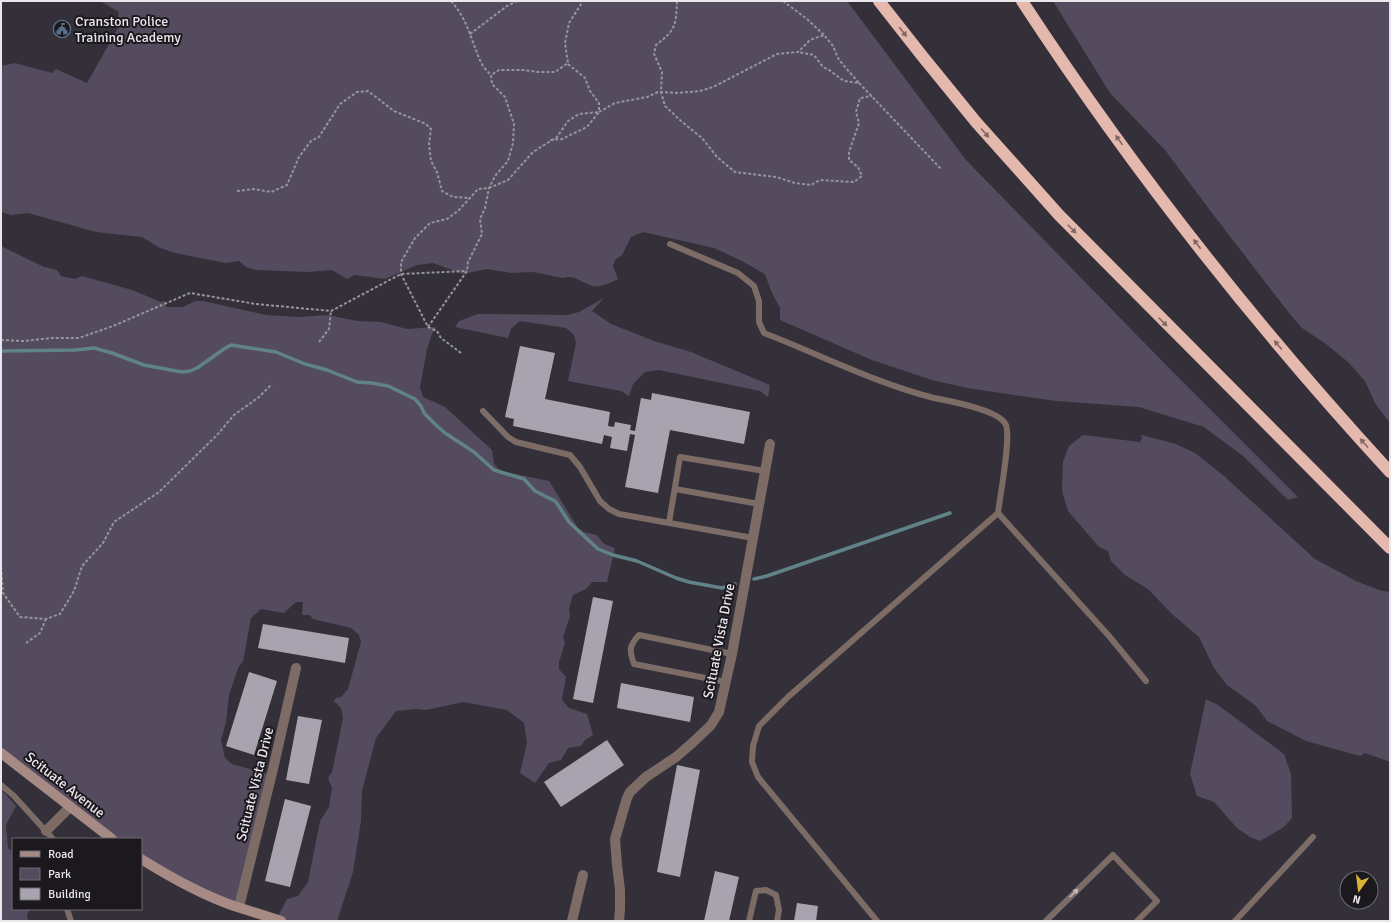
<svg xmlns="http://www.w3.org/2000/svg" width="1391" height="922" viewBox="0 0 1391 922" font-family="Signika,sans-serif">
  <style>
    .green { fill: #544b5f }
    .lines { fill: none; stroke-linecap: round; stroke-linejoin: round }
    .stream { stroke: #608387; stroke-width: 3.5 }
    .building { fill: #a8a4af }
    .path { stroke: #97949b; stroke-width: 2; stroke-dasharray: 3 2; stroke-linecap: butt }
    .service { stroke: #7d6b66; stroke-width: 6 }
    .minor { stroke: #7d6b66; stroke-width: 10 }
    .secondary { stroke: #a78a83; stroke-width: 10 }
    .motorway { stroke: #e5b8ad; stroke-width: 12 }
    .oneway { fill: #806865 }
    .oneway2 { fill: #c3bbbd }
    .labels { text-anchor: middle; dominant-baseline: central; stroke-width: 4; stroke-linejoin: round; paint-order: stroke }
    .poi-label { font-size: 14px; fill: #e9e6ec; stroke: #1b191d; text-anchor: start }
    .street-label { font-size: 14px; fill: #e9e6ec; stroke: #1b191d }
  </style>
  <rect width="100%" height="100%" fill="#343039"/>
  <!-- green -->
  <path class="green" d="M100,1h747l119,159 199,204 133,133 -10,3 -45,-44 -39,-29 -65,-20 -83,-6 -89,-13 -35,-8 -60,-20 -92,-40v-12l-9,-17 -6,-17 -23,-13 -28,-13 -71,-16 -12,5 -9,18 -7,5 -2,6 5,13c-8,4 -19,10 -28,6 -9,-3 -16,-11 -27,-7l-30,-6 -22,1 -24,-4 -24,5 -30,-11 -16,2 -32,14 -30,-4 -8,4 -15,-9 -25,2 -51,-2 -10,-3 -7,-6 -13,2 -51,-10 -17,-6 -16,-10 -46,-5 -68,-19 -17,2 -10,-3v-146l14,-3 37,10 4,-4 31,14 30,-53 2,-18z
    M1053,1h337v422l-14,-18 -11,-24 -17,-19 -22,-18 -24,-16 -13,-15 -80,-104 -44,-59 -55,-57z
    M1,246l43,21 13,3 4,6 14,3 7,-3 50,14 29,12 4,-1 1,6h17l12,-6h8l63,14 32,2 29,-2 31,6 23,1 26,7 29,-2 -4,7 -5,15 -7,38 3,10 22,10 47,43 2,14 7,7 48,10 29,47 6,4 13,3 7,9 11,4 -8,34h-15l-6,7 -13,6 -4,14 1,7 -7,21 2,6 -6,19v7l7,8 -4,23 7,8 18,6 6,21 -8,5 -4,6 -13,2 -7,12 -12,3 -14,20 -15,-10 7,-30 -3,-20 -17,-13 -44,-8 -37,8 -10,-1 -20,2 -20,27 -14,53 -1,30 -8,51 -16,49h-58l-2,-3 10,-19 11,-3 10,-14 12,-61 9,-14 3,-19 -4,-10 4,-6 11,-54 -2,-10 -7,-7 2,-3 5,-1 7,-8 13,-47 -2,-7 -8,-7 -38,-9 -3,-4h-8l1,-13h-7l-12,11 -23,-4 -10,9 -8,43 -5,7 -9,27 -3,27 -5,18 4,18 7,6 39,11 -32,132 -98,-47v-21h-32l-108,-83z
    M604,298l-12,13 19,13 43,17 37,11 79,33 -2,12 -8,-6 -101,-21 -14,2 -12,12 -4,12 -8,-5 -53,-10 8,-38 -2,-8 -8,-7 -46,-7 -9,8 -3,9 -53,-11 4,-6 19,-7 89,1 12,-3z
    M1083,435l57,7 2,-4 -1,-3 35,9 19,9 29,23 91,83 41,22 23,9 11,2v170l-25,-9 -5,3 -54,-15 -39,-20 -11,-15 -29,-21 -13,-17 -15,-31 -27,-23 -24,-25 -23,-14 -14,-14 -3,-10 -9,-4 -31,-36 -6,-20 1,-29 6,-16z
    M1206,699l12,6 66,49 7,20 1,44 -8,9 -24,14 -10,-4 -13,-9 -23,-26 -17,-6 -7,-22z
    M1,789l15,17 -10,19 2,23 5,4v57h17l-3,6 1,6h-27z"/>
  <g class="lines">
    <!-- stream -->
    <path class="stream" d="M1,351l74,-1 19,-2 18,5 32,12 38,7 8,-1 7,-3 27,-19 7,-4 45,7 29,12 22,6 30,12 15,1 16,3 27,13 6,7 3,7 14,14 7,6 29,19 20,18 30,9 11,12 20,10 5,7 9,14 29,27 15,6 24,6 39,17 13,4 33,6 13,-4
      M754,579l13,-3 183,-63"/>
  </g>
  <!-- building -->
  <path class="building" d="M520,346l35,7 -10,46 65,13 -2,14 6,1 1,-5 16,3 -1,5 5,1 6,-33 10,2 1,-7 98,19 -6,32 -74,-14 -12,63 -33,-6 10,-52 -5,-1 -3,17 -17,-3 2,-11 -8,-2 -2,9 -89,-18 1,-7 -9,-2z
    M593,597l20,4 -20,102 -20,-4z
    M263,624l86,14 -4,25 -87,-15z
    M249,672l28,9 -23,74 -28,-9z
    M621,683l73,14 -4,25 -73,-14z
    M298,716l24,4 -13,64 -23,-4z
    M607,740l17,25 -63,42 -17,-25z
    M677,765l23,5 -20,107 -23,-5z
    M285,799l26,7 -21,81 -25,-6z
    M715,871l24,6 -10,44h-25z
    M797,903l21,3 -2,15h-22z"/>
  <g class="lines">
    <!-- path -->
    <path class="path" d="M451,1c16,17 20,39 29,59 2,6 7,11 11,15
      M677,1c-1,24 -1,29 -21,44l-2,9 8,18 -1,20 4,14 16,15 21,17 15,19 18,15 41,5 19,6 16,2 9,-5 34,2 8,-6 -4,-9 -9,-7v-8l10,-29 -3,-11 4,-14 12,-2
      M783,1l24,18 17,16
      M470,34l37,-28 10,-5
      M568,64l17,14 5,13 9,12v9
      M859,83l82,86
      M599,112l16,-9 32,-6 11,-5 20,1 22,-2 13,-4 64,-33 21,-2 12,-12 14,-5 9,11 6,14 20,23 -15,-2 -15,-11 -6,-3 -9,-12 -16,-3
      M237,191l17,-2 17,3 16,-7 12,-28 12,-16 8,-4 21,-33 17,-12 11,-1 26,20 32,13 5,5 -2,15 2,17 6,11 5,19 11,6 18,1
      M428,327l39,-56 1,-9 14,-28 -2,-15 5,-11 4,-20 6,-12 13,-15 5,-18 1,-19 -9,-27 -13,-13 -1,-9 8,-5h24l16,2h16l13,-9 -3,-20 4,-20 14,-22
      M1,340l22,1 29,-3h27l34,-12 77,-33 66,11 75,7 70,-37 66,-3
      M319,342l10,-13 2,-18
      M461,353l-20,-15 -4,-7 -9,-4 -1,-2 -26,-51v-12l14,-24 15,-15 17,-4 12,-9 19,-21 11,-1 19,-8 25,-28 24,-15 11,-16 11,-7 20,-2 -12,15 -25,12 -12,1
      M1,567l2,26 17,24 26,2 14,-5 14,-23 8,-25 21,-23 11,-21 45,-30 58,-57 17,-20 25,-18 13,-13
      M26,643l14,-10 6,-14"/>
    <!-- service -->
    <path class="service" d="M670,244l68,29 16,13 5,15v21l5,11c57,22 111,50 170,65 16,3 66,12 72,27 5,14 -6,71 -8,88l-210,184 -29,29 -6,20 -1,16 6,15 119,144
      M483,411l25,26 8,5 54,13 10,12 20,34 9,8 10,5 134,24
      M675,489l84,15
      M998,513l111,123 37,45
      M669,523l11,-66 85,14
      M726,682l-92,-18c-5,-14 -5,-18 5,-29l93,19
      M1,785l13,11 39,43
      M67,909l4,12
      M749,921l7,-30 10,-1 10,5 3,15 -2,11
      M1046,921l67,-66 44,46 -20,20
      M1235,921l78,-84"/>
    <!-- minor -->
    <path class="minor" d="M46,831l24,-24
      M239,907l34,-138 23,-101
      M572,921l11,-46
      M619,921l1,-12v-19l-3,-25 -2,-26 12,-41 3,-6 16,-15 30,-20 15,-13 20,-19 8,-13 13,-58 38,-210"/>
    <!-- secondary -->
    <path class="secondary" d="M1,753l111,86
      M141,859c29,18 61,36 93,47 16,5 32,10 47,15"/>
    <!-- motorway -->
    <path class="motorway" d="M879,1l44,56 53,65 83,93 331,333
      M1022,1c109,167 233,324 368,471"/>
  </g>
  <!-- one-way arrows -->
  <defs><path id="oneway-solid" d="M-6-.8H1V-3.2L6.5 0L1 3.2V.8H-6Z"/></defs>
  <g class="oneway">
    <use href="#oneway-solid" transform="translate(903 32) rotate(52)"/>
    <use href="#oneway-solid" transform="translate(985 133) rotate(49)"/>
    <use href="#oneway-solid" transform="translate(1119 140) rotate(-126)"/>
    <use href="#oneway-solid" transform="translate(1072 229) rotate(46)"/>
    <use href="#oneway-solid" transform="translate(1197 244) rotate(-127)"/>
    <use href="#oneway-solid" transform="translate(1163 322) rotate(45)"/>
    <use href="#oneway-solid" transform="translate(1278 345) rotate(-130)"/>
    <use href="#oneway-solid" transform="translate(1364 443) rotate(-132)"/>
  </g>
  <use class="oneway2" href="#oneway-solid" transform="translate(1074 893) rotate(-45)"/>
  <!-- icons -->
  <defs>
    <symbol id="civic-ring" viewBox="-11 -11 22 22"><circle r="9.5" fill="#1b191d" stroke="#5c6f8a" stroke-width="1.5"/><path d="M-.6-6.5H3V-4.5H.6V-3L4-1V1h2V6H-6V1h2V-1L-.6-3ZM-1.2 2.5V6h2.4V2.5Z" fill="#5c6f8a"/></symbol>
  </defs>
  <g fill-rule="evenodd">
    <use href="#civic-ring" x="52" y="19" width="20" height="20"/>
  </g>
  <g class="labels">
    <!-- poi labels -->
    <g class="poi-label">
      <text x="75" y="21">Cranston Police<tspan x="75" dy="16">Training Academy</tspan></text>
    </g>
    <!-- street labels -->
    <g class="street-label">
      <text transform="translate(719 641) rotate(-79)">Scituate Vista Drive</text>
      <text transform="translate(255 784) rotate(-76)">Scituate Vista Drive</text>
      <text transform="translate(65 785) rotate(38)">Scituate Avenue</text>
    </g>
  </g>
  <!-- border -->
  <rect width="1391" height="922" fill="none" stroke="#e9e6ec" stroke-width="4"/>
  <!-- legend -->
  <rect x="12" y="838" width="130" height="72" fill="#1b191d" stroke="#6d6b70"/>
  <rect x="20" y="851" width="20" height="6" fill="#a78a83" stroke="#6d6b70"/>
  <text x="48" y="858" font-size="12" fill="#e9e6ec">Road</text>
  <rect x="20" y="868" width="20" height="12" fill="#544b5f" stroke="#6d6b70"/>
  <text x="48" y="878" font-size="12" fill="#e9e6ec">Park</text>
  <rect x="20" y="888" width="20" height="12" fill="#a8a4af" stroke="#6d6b70"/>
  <text x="48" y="898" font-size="12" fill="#e9e6ec">Building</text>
  <!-- north arrow -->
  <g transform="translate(1359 890) rotate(194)"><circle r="19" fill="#1b191d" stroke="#6d6b70"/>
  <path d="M0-3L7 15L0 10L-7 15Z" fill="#d8b434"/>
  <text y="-6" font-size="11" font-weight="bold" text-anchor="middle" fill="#e9e6ec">N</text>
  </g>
</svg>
